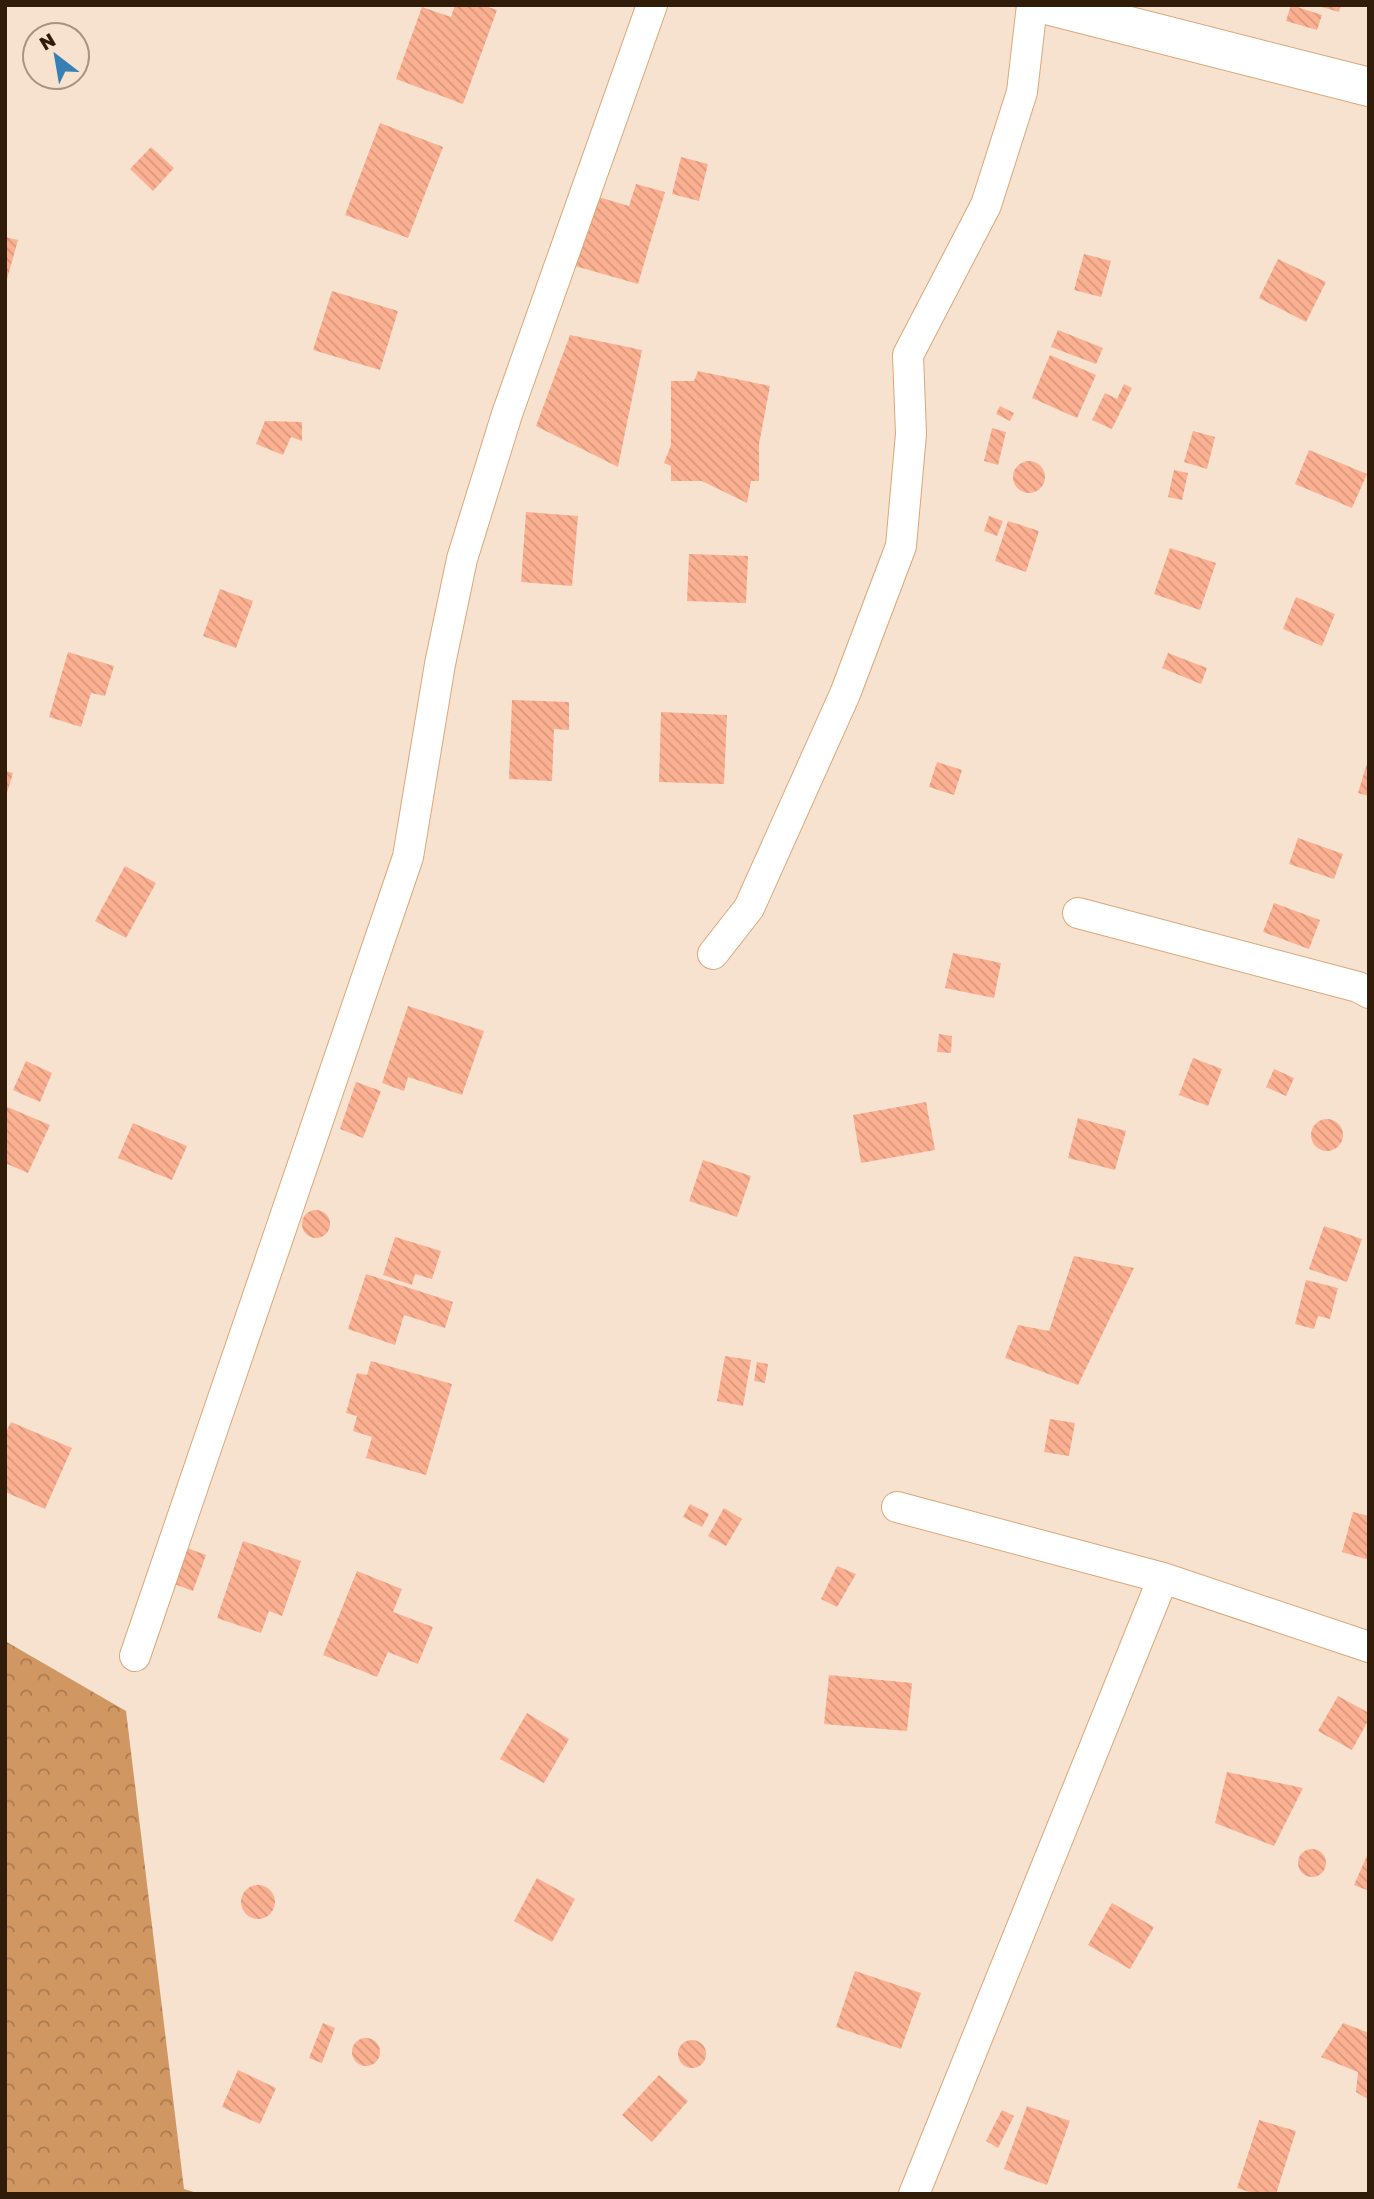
<svg xmlns="http://www.w3.org/2000/svg" width="1374" height="2199" viewBox="0 0 1374 2199" font-family="'Golos Text',sans-serif">
  <style>
    .forest { fill: url(#forest-crowns) }
    .building { fill: url(#building-back-hatch) }
    .lines { fill: none; stroke-linecap: round; stroke-linejoin: round }
    .minor-casing { stroke: #daa779; stroke-width: 32 }
    .secondary-casing { stroke: #daa779; stroke-width: 40 }
    .minor { stroke: #fff; stroke-width: 30 }
    .secondary { stroke: #fff; stroke-width: 38 }
  </style>
  <defs>
    <pattern id="forest-crowns" width="20" height="18" patternUnits="userSpaceOnUse" patternTransform="scale(1.75)"><rect width="20" height="18" fill="#d19763"/><path d="M2 6a3 3 0 1 1 6 0M12 15a3 3 0 1 1 6 0" fill="none" stroke="#aa7a50"/></pattern>
    <pattern id="building-back-hatch" width="6" height="6" patternUnits="userSpaceOnUse" patternTransform="scale(1.75)"><rect width="6" height="6" fill="#fcb092"/><path d="M-1 5l2 2M0 0l6 6M5-1l2 2" fill="none" stroke="#d8977d"/></pattern>
  </defs>
  <rect width="100%" height="100%" fill="#f7e2cf"/>
  <!-- forest -->
  <path class="forest" d="M5,1641l121,70 58,478 16,5h-195z"/>
  <!-- building -->
  <path class="building" d="M455,5h27l15,5 -34,94 -67,-25 26,-72 29,10z
    M1291,5l31,10 -5,15 -31,-9z
    M1315,5h26l-2,7z
    M380,123l63,24 -35,91 -63,-23z
    M151,147l23,21 -21,23 -23,-22z
    M681,157l27,7 -9,37 -27,-7z
    M636,184l29,8 -27,92 -63,-18 20,-70 34,10z
    M5,237l13,3 -12,43h-1z
    M1084,254l27,7 -10,36 -27,-7z
    M1278,259l48,23 -20,40 -47,-24z
    M332,291l66,20 -18,59 -67,-20z
    M1058,330l45,18 -7,16 -45,-17z
    M570,335l72,15 -24,117 -82,-41z
    M1050,355l46,20 -19,43 -45,-20z
    M698,371l72,15 -11,58v37h-8l-4,22 -45,-22h-31v-15l-7,-3 7,-18v-64h23z
    M1124,384l8,4 -20,41 -20,-9 13,-27 12,6z
    M1000,406l14,7 -4,8 -14,-7z
    M265,421l37,1v19l-11,-4 -8,18 -27,-11z
    M992,428l14,4 -8,33 -14,-4z
    M1193,431l22,6 -8,32 -23,-7z
    M1309,450l58,24 -15,34 -57,-24z
    M1013 477a16 16 0 1 1 32 0a16 16 0 1 1-32 0Z
    M1174,470l14,3 -6,27 -14,-3z
    M526,512l52,4 -6,70 -51,-4z
    M989,516l14,5 -6,15 -13,-5z
    M1008,521l31,10 -13,41 -31,-11z
    M1170,548l46,15 -16,47 -46,-16z
    M689,554l59,2 -2,47 -59,-2z
    M220,589l33,12 -17,47 -33,-12z
    M1296,597l39,17 -13,32 -39,-17z
    M68,652l46,14 -9,30 -14,-3 -10,34 -32,-10z
    M1168,653l39,15 -6,16 -39,-16z
    M512,700l57,2v28l-15,-1 -2,52 -43,-2z
    M661,712l66,3 -3,69 -65,-2z
    M1368,760h1v36l-11,-3z
    M937,762l25,8 -8,25 -25,-8z
    M5,771l8,2 -7,23h-1z
    M1298,838l45,16 -9,25 -45,-15z
    M125,866l31,17 -30,55 -31,-17z
    M1274,903l46,17 -11,29 -46,-17z
    M953,953l48,10 -7,35 -49,-10z
    M408,1006l76,25 -22,64 -54,-18 -4,14 -22,-8z
    M939,1034l13,2 -1,17 -14,-1z
    M1193,1058l29,11 -14,37 -29,-11z
    M26,1061l26,12 -12,29 -27,-12z
    M1274,1069l20,9 -8,18 -20,-9z
    M356,1082l25,9 -18,47 -23,-9z
    M926,1102l9,48 -74,13 -8,-48z
    M5,1106l45,19 -22,48 -23,-10z
    M1078,1118l48,13 -11,39 -47,-12z
    M1311 1135a16 16 0 1 1 32 0a16 16 0 1 1-32 0Z
    M133,1123l54,23 -15,34 -54,-22z
    M703,1160l48,16 -14,41 -48,-16z
    M302 1224a14 14 0 1 1 28 0a14 14 0 1 1-28 0Z
    M1324,1226l38,13 -15,43 -38,-13z
    M395,1237l46,14 -9,28 -17,-5 -3,11 -29,-10z
    M1074,1256l60,12 -56,117 -73,-27 13,-33 31,6z
    M366,1274l87,28 -8,26 -41,-13 -9,30 -47,-16z
    M1306,1280l32,8 -8,31 -12,-3 -4,13 -19,-5z
    M725,1356l26,4 -8,46 -26,-5z
    M371,1361l81,23 -26,91 -60,-17 6,-21 -19,-6 4,-15 -11,-3 11,-40 10,2z
    M757,1362l11,2 -3,19 -11,-2z
    M1050,1419l25,4 -6,33 -25,-4z
    M11,1422l61,26 -27,61 -40,-17v-58z
    M690,1504l19,10 -7,13 -19,-10z
    M724,1508l18,11 -16,27 -18,-10z
    M1353,1512l16,4v44l-27,-8z
    M243,1541l58,20 -19,55 -13,-5 -8,22 -44,-15z
    M187,1548l19,7 -13,36 -19,-7z
    M837,1566l19,8 -19,33 -16,-8z
    M357,1571l45,18 -9,23 40,15 -15,37 -30,-12 -11,25 -54,-22z
    M829,1675l83,8 -5,48 -83,-7z
    M1338,1696l31,17v6l-17,31 -34,-19z
    M527,1713l42,26 -25,44 -44,-24z
    M1227,1772l76,16 -29,58 -59,-23z
    M1298 1863a14 14 0 1 1 28 0a14 14 0 1 1-28 0Z
    M1369,1851v40l-15,-6z
    M537,1878l38,21 -23,43 -38,-21z
    M241 1902a17 17 0 1 1 34 0a17 17 0 1 1-34 0Z
    M1112,1903l42,24 -24,42 -42,-24z
    M855,1971l66,22 -20,56 -65,-22z
    M323,2023l12,5 -13,35 -13,-5z
    M1343,2023l26,10v67l-13,-8 2,-20 -37,-15z
    M352 2052a14 14 0 1 1 28 0a14 14 0 1 1-28 0Z
    M678 2054a14 14 0 1 1 28 0a14 14 0 1 1-28 0Z
    M238,2070l38,18 -16,36 -38,-17z
    M659,2075l29,26 -36,41 -30,-27z
    M1027,2106l43,15 -23,64 -43,-16z
    M1002,2110l12,6 -16,32 -12,-7z
    M1259,2120l37,11 -20,63h-20l-19,-6z"/>
  <g class="lines">
    <defs>
      <path id="minor" d="M1078,913l280,74 11,6
        M713,954l36,-46 96,-214 56,-148 10,-112 -3,-79 78,-150 36,-113 10,-87
        M897,1507l266,71
        M135,1656l273,-799 32,-193 22,-105 45,-145 145,-409
        M914,2194l249,-616 206,69"/>
      <path id="secondary" d="M1047,5l322,82"/>
    </defs>
    <!-- minor casing -->
    <use href="#minor" class="minor-casing"/>
    <!-- secondary casing -->
    <use href="#secondary" class="secondary-casing"/>
    <!-- minor -->
    <use href="#minor" class="minor"/>
    <!-- secondary -->
    <use href="#secondary" class="secondary"/>
  </g>
  <!-- border -->
  <rect width="1374" height="2199" fill="none" stroke="#301c09" stroke-width="14"/>
  <!-- north arrow -->
  <g transform="translate(56 56) rotate(329)"><circle r="33" fill="#f7e2cf" stroke="#a79380" stroke-width="2"/>
  <path d="M0-5L12 26L0 18L-12 26Z" fill="#3680b4"/>
  <text y="-10" font-size="19" font-weight="bold" text-anchor="middle" fill="#301c09">N</text>
  </g>
</svg>
